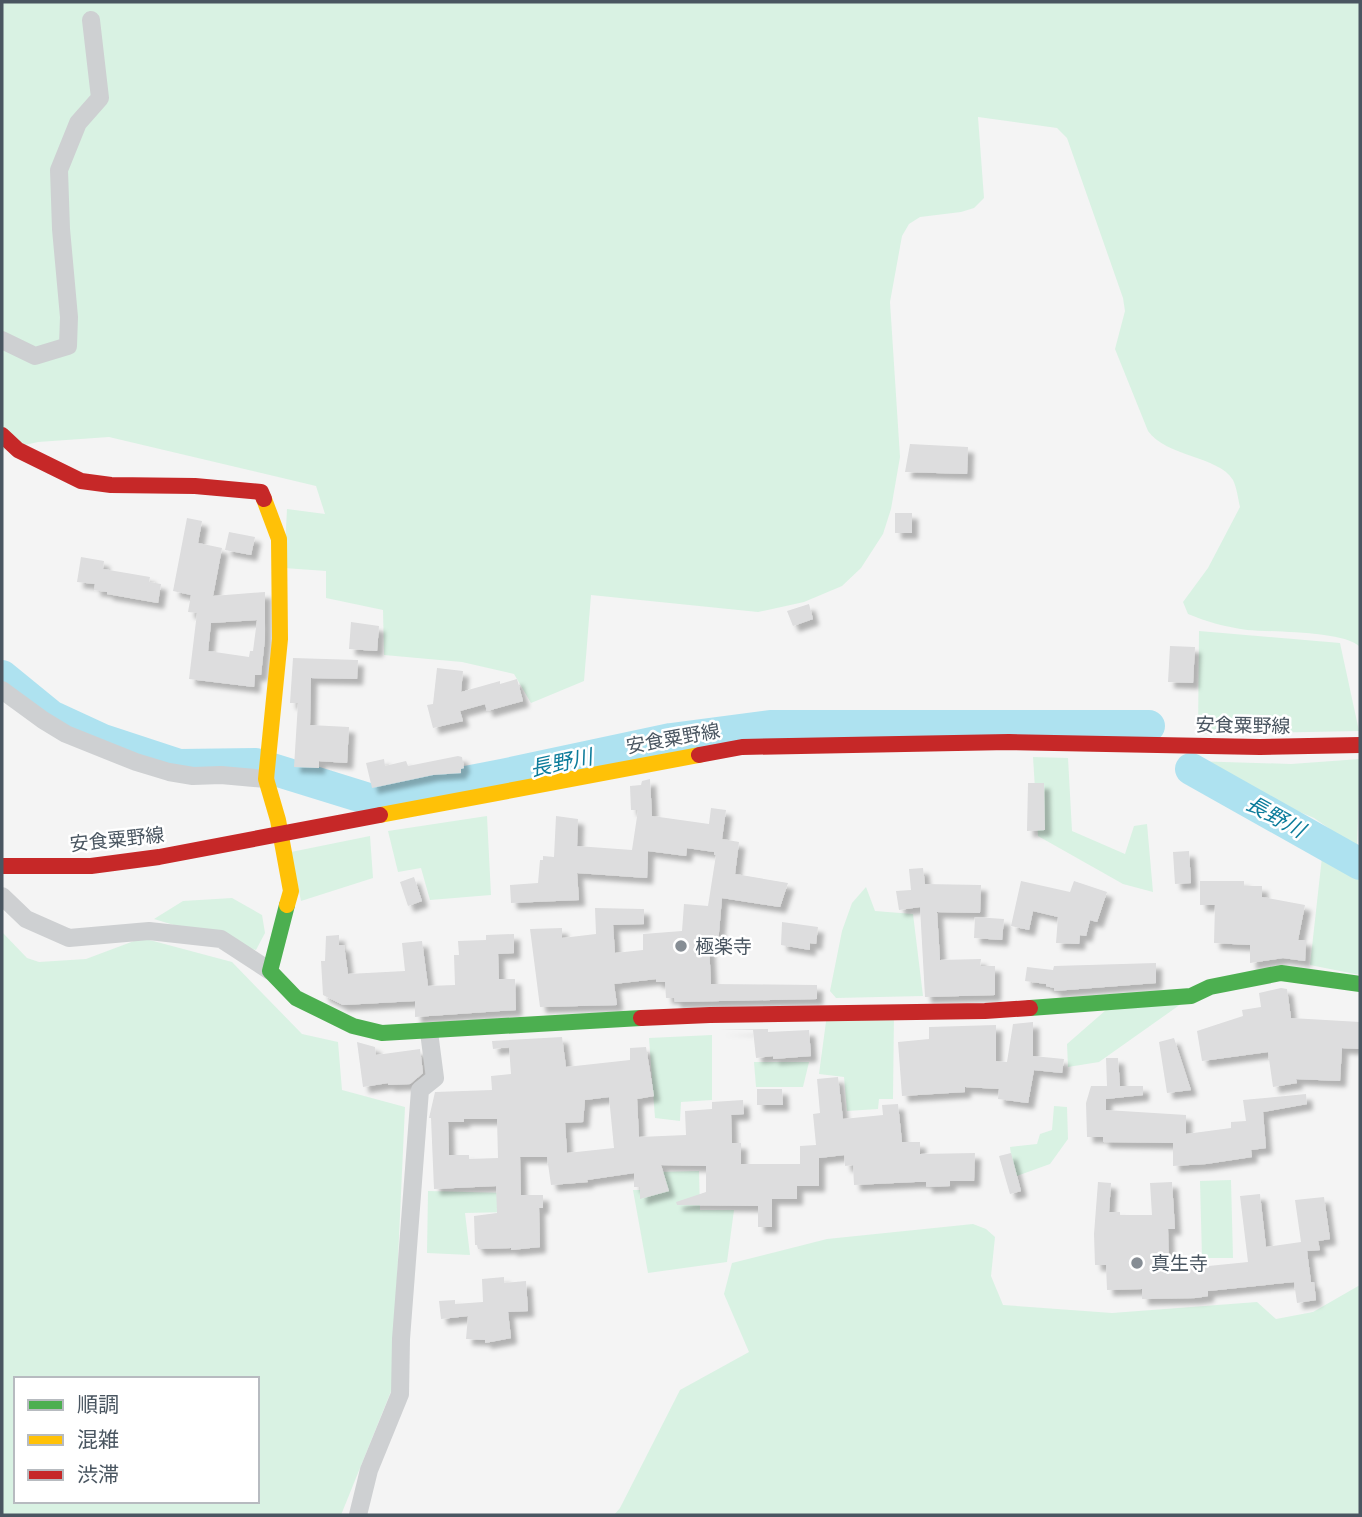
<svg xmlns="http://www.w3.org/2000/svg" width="1362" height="1517" viewBox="0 0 1362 1517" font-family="Quicksand,'Noto Sans JP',sans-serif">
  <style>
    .green { fill: #d9f2e3; fill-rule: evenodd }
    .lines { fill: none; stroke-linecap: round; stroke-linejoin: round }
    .river { stroke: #aee2f0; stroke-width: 32 }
    .building { fill: #ddddde; fill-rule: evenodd; filter: url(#shadow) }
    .street { stroke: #ced0d2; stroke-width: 18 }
    .fast { stroke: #4caf50; stroke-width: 16 }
    .slow { stroke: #ffc107; stroke-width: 16 }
    .jam { stroke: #c62828; stroke-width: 16 }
    .poi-dot { fill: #868d94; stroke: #fff; stroke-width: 2.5 }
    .labels { text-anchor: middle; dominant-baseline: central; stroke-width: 5; stroke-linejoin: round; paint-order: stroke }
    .street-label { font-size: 19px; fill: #4a5661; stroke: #fff }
    .poi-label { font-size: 19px; fill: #4a5661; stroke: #fff; text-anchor: start }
    .water-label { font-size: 21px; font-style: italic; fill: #0c7c9b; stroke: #fff }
  </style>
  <defs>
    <filter id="shadow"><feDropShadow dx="6" dy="6" stdDeviation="2" flood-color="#0004"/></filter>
  </defs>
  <rect width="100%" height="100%" fill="#f4f4f4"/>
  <!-- green -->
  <path class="green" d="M2,2h1358v645c-15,-16 -88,-15 -113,-17 -21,-3 -40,-8 -59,-16l-5,-12 25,-34 32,-61c-2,-8 -3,-19 -7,-27 -14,-24 -67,-23 -85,-49l-33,-82 10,-38 -2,-13 -56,-160 -10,-10 -79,-11 6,81 -10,10 -13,4 -41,5 -11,7 -7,12 -12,66 10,155 -9,52 -8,25 -22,34 -19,18 -38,16 -46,10 -167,-17 -7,86 -53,22 -17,-29 -52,-12 -78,-7 -1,-45 -57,-12v-27l-42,-3 3,-59 38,5 -9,-28 -207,-49 -71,5 -36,8z
    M1199,631l141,12 19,88 -161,3z
    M1033,757l35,1 4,73 53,23 9,-28 13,-2 6,68 -30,-8 -85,-48z
    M1360,759l-3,89 -43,-30 -31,-13 -42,-11 -49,-33 99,3z
    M487,816l4,79 -61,5 -9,-32 -23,4 -10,-41z
    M370,836l3,42 -72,23 -10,-49z
    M1322,857l38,20v98l-50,-10z
    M866,887l9,24 38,3 10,82 -87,2 -6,-7 12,-60 10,-28z
    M232,898l30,17 3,18 -9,17 -102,-31 29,-18z
    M2,932l25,26 12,4 47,-3 56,-21 90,24 70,72 36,8 4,48 63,17 -13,282 -51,126h-339zM16,1379h241v122h-241z
    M1181,1004l-82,58 -31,5 -1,-23 39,-34z
    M827,1014h67l-1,85h-14l-1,10 -31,2 -3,-34 -25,-3z
    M712,1035v65l-31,2 -1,19 -25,-3 -6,-80z
    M754,1062h55l-6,25h-47z
    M1054,1106l13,1 1,32 -18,25 -36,13 -4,-30 27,-3 3,-10 12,-4z
    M699,1171l1,39h34l-7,52 -79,11 -15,-83h27l-3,-18z
    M1231,1180l2,78h-31l-2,-77z
    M428,1191l80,2v19l-43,1 5,42 -43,-2z
    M973,1224l13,5 9,8 -4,39 12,29 109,8 145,-11 19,17 37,-7 47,-27v230h-746l6,-7 60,-118 69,-38 -25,-58 8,-31 95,-24z"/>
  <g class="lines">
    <!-- river -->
    <path class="river" d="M2,676l49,40 52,24 76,25 77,-1 116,36 130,-25 169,-36 99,-13h379
      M1191,769l169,95"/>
  </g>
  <!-- building -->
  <path class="building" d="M910,444l58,3 -1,27 -62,-2z
    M895,513h17v20h-17z
    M187,518l15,3 -4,22 24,5 -9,48 52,-4v46l-4,37h-6l-1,12 -65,-8 8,-66 -9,-1 3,-17 -18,-4zM257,620l-4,31h-3l-1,6 -41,-6 3,-28z
    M229,532l26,5 -4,18 -26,-5z
    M81,557l23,4 -1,8 47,8 -1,5 12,2 -3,19 -51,-9v-2l-13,-2 1,-6 -18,-2z
    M809,604l4,15 -20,7 -6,-15z
    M351,622l28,4 -2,25 -28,-2z
    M1170,646l25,1 -2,36 -25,-1z
    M293,658l65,2 -1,19 -46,-1 -1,47 39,2 -2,36 -28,-2v7l-25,-1 4,-64h-8z
    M437,668l26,3 -2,21 39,-11v3l17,-5 6,22 -36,10 -2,-7 -25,7 3,10 -30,7 -6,-23 6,-1z
    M458,756l4,1 2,11 -3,1v4l-28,2 -61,13 -6,-25 18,-4 1,7 21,-5 2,5z
    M650,779l2,37 57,8 2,-16 15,2 -4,29 17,3 -4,32 53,9 -8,24 -58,-9 -4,46h-9l2,40 106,1v14l-142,3 -1,-4h-8l-1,-16h-9v-3l-42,5 3,21 -77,2 -10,-78 32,-1v10l34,-4 -1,-26 49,1v15l-31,1 2,28 28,-3v-16l39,-3 2,-27 24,2 8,-51h-2v-3l-27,-4 -1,8 -38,-5 -1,27 -70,-5 2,27 -68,3 -1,-18 28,-2 2,-23h3v-4l11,1 2,-41 22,3 -1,27 55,4 6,-40h-7l-1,-24 11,-1 1,-4z
    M1028,783h16l1,47 -18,1z
    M1189,851l2,32 -16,1 -2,-32z
    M923,868l2,16 56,1 -1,28 -43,-1 3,48 41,-1 -1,7h15v29l-70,2 -5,-90 -21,3 -3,-19 15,-1 -2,-21z
    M414,877l8,24 -14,5 -8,-24z
    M1021,881l49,11 4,-11 33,11 -10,30 -7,-2 -4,16 -6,-1 -1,9 -23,-1 2,-26 -25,-6 -4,19 -18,-4z
    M1200,881h44v5h18v11l43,8 -7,35h8l-1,21 -22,-3 -33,5v-18l-36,-2 1,-38h-15z
    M975,917l29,2 -2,21 -28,-2z
    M782,922l36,5 -2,17 -6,-1v7l-29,-5z
    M514,934v19l-16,1 1,25h16l1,31 -101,7v-16l-72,4 -20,-10 -2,-34h4l1,-25 13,-1v10h5l4,29 57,-3 -3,-28 20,-2 6,45 27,-1 -1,-30h5l-1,-14 28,-1v-5z
    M1156,963v20l-102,8v-3l-8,-2v-2l-21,-3 2,-14 26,3 1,-4z
    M1281,988l6,1 4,29 69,4v27l-18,-1 -2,33 -44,-2 1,4 -24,4 -5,-35 -66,9 -5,-30 46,-15 -1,-6 19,-3 -2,-14z
    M1033,1022v34l31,3 -2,14 -28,-3 -6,33 -30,-4 1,-10 -34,-2v5l-63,4 -4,-54 31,-3v-12l67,-2v36l11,1 6,-38z
    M768,1029v3l41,-2 2,26 -38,3v-3l-17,2 -3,-28h-35z
    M562,1037l4,30 64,-7v-12l16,-1 8,49 -17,3 2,38 47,-2 -1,-24 27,-2v-7l31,-2 1,14 -13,1 1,28h9v21h59v-18l16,-1 -3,-31 7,-1 -3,-34 21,-2 5,42 40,-4 -1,-10 16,-1 4,38h18v12l55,-1 -1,28h-24v5l-24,1v-5h-11l-61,3 -1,-20 -8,1 -1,-11 -25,3v28h-22v13h-25v28h-14v-21l-81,-1 -1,-3 30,-10v-26l-45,-1 8,26 -29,8v-12h-6v-14l-47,7 1,2 -37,3 -4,-28h-27l1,38h22v13h-4l1,39 -29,3v-2l-33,1 -1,-4h-2l-1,-29 23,-3 -1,-27 -62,3 -3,-71h-2l6,-26 57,-2 -1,-14 20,-2 -2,-27 -16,2 -1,-8zM609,1097l5,51 -47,5 -2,-30 18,-1 2,-22zM464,1119h33l1,39 -29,1v-4h-20l-1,-33h16z
    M1174,1038l17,52 -24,3 -8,-51z
    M357,1042l18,5 1,8 44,-6 3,24 -13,11 -22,1v-2l-25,4z
    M1106,1058h12l2,28h23v9l-37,4v11l80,5v19l45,-6v-6l15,-1 -3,-21 63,-6 1,10 -44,8 3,36 -15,2 1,7 -46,7 -33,2v-23l-70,-1v-5h-16l-1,-34 5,-17h16z
    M757,1089h25l1,16h-26z
    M1011,1153l10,38 -11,3 -11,-38z
    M1098,1182l13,1 -2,29h11v3h32l-2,-32 22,-1 3,47h-7l1,41 79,-8 -8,-66 20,-2 6,53 35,-5 -6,-42 29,-3 6,42 -12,2 2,9 -13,1 4,31h3l2,18 -19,3 -3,-21 -86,9v5l-12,2 -54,1v-10l-35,1 -1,-25h-11l-1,-31z
    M504,1277v6l22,-2 2,30 -20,1 3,26 -26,5v-3l-19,-1 2,-23 -27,3 -2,-18 16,-1v4l28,-2 -1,-23z"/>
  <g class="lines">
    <!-- street -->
    <path class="street" d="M2,340l33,16 33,-10 1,-29 -8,-88 -2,-59 19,-47 22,-25 -9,-78
      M2,690l41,30 23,14 70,28 33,10 24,4 28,-1 45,4
      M2,896l24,23 43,19 80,-7 72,8 49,32
      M358,1515l11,-45 31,-76 1,-55 19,-249 15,-12 -6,-46"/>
    <!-- fast -->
    <path class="fast" d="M287,905l-17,66 26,27 57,28 29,7 259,-15
      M1030,1008l161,-12 19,-9 71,-14 79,11"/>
    <!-- slow -->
    <path class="slow" d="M264,499l15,40 1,100 -14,140 12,41 13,71 -4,14
      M380,815l319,-60"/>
    <!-- jam -->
    <path class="jam" d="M2,435l16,15 63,31 30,4 84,1 66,6 3,7
      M699,755l43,-8 267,-5 251,5 100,-2
      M2,866h89l68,-9 221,-42
      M641,1018l69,-3 275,-4 45,-3"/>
  </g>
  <!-- markers -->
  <g class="poi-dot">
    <circle cx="681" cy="946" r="7"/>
    <circle cx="1137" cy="1263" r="7"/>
  </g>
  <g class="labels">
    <!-- street labels -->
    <g class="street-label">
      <text transform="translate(1243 725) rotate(1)">安食粟野線</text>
      <text transform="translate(673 738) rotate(-10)">安食粟野線</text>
      <text transform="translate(117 839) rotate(-6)">安食粟野線</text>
    </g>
    <!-- poi labels -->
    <g class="poi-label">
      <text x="695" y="946">極楽寺</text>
      <text x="1151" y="1263">真生寺</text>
    </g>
    <!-- water labels -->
    <g class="water-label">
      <text transform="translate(561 762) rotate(-12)">長野川</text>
      <text transform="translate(1276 816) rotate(29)">長野川</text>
    </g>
  </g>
  <!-- border -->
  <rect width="1362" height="1517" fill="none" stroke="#4a5661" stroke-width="7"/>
  <!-- legend -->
  <rect x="14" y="1377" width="245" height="126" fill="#ffffff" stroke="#b7bbc0" stroke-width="2"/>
  <rect x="28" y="1400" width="35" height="10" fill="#4caf50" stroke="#b7bbc0" stroke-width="2"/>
  <text x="77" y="1412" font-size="21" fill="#4a5661">順調</text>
  <rect x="28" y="1435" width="35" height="10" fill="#ffc107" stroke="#b7bbc0" stroke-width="2"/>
  <text x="77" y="1447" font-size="21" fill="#4a5661">混雑</text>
  <rect x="28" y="1470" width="35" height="10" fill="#c62828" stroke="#b7bbc0" stroke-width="2"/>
  <text x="77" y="1482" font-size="21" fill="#4a5661">渋滞</text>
</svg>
